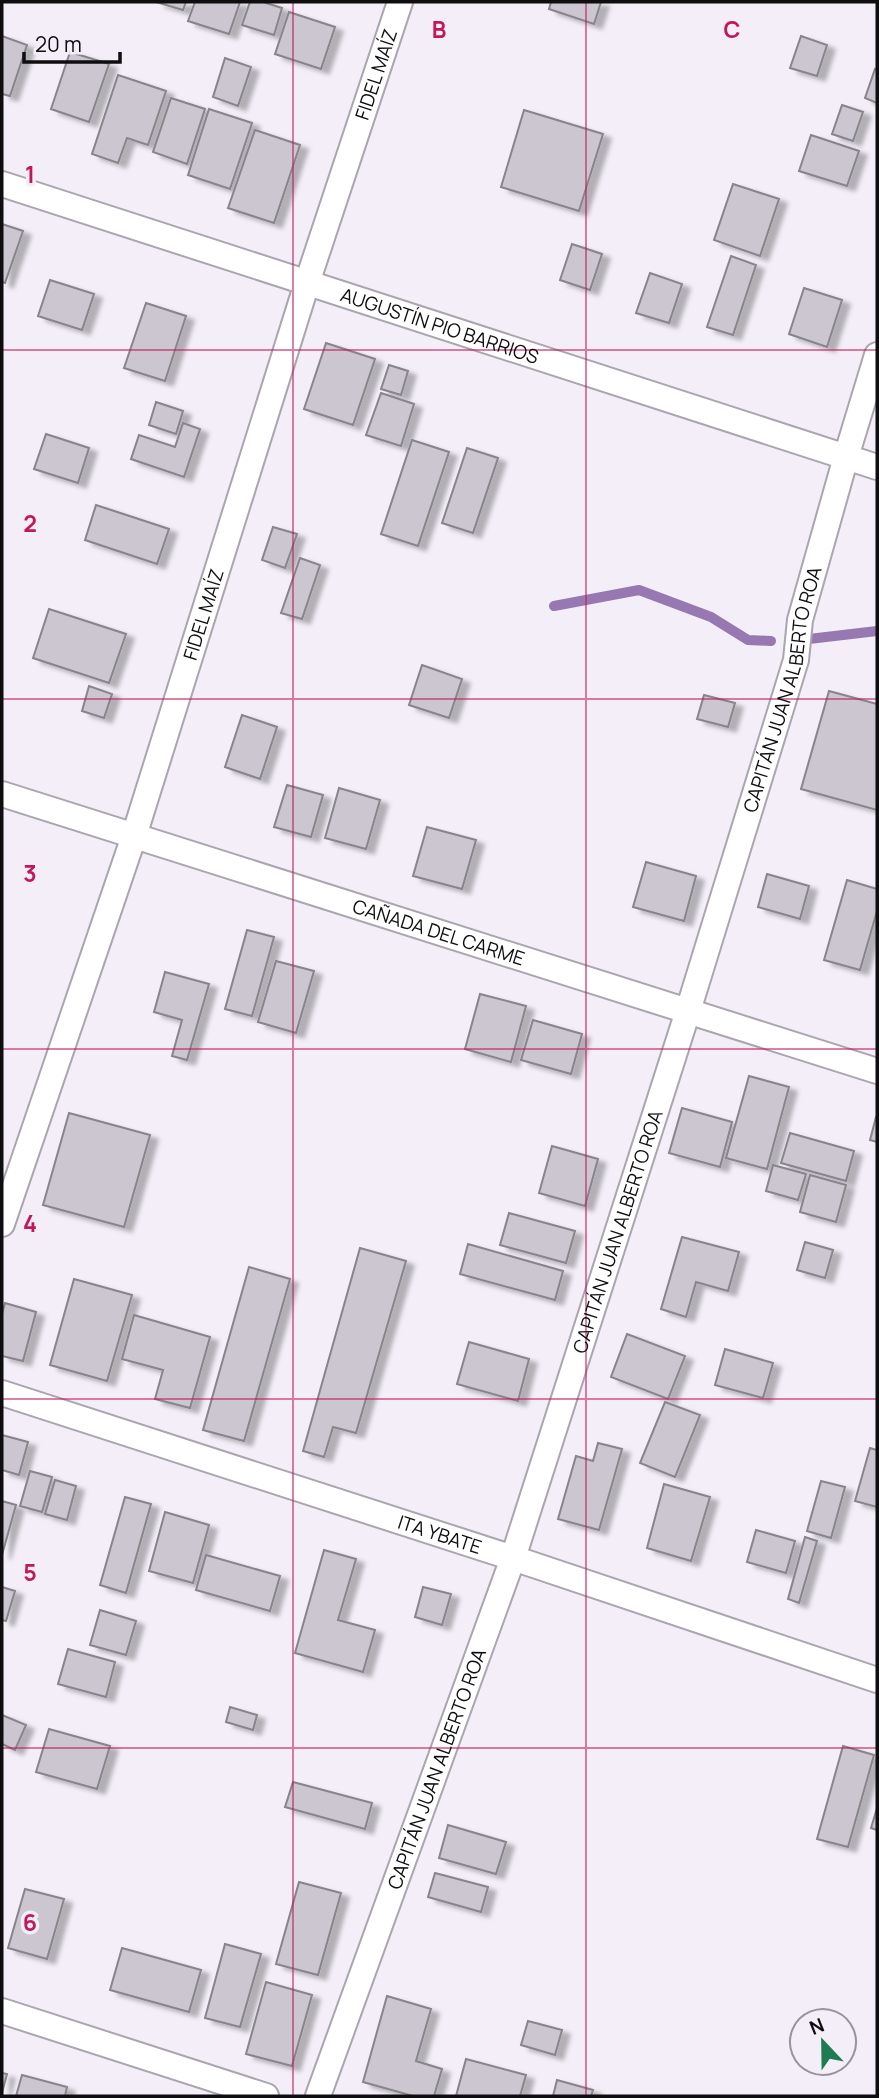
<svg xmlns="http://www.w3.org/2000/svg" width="879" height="2098" viewBox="0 0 879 2098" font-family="Manrope,sans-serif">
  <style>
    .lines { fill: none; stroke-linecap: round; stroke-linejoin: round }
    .stream { stroke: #9778b1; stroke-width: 10 }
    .building { fill: #cbc6cf; stroke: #88848c; stroke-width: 2; filter: url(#shadow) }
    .minor-casing { stroke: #aaa5ae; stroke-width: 28 }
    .minor { stroke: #fff; stroke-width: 24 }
    .grid { fill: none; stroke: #c2185b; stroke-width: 2; stroke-opacity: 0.55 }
    .labels { text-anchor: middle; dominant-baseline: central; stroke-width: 7; stroke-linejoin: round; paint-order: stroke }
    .street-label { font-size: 19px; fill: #0e0d10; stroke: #f3eef7 }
    .grid-label { font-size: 23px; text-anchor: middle; font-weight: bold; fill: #c2185b; stroke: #f3eef7; stroke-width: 7; stroke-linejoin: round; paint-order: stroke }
  </style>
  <defs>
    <filter id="shadow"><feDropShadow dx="8" dy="4.5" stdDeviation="2" flood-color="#0004"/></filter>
  </defs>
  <rect width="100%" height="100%" fill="#f3eef7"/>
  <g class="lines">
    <!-- stream -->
    <path class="stream" d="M554,606l85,-16 72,27 37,23 23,1
      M809,639l68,-8"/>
  </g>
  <!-- building -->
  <path class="building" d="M156,2h30l-3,8z
    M195,2h45l-11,32 -41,-13z
    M250,2h13l19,6 -8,27 -32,-10z
    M551,2h50l-7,22 -45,-15z
    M289,12l46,15 -14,42 -46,-15z
    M2,36l25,9 -17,51 -8,-2z
    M801,36l26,9 -10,31 -27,-8z
    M70,52l39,12 -20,58 -38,-13z
    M225,58l26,9 -13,39 -25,-9z
    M875,69l2,1v33l-12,-5z
    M118,75l48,16 -18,54 -21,-7 -9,25 -26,-9z
    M171,98l34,11 -18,55 -34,-12z
    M842,105l21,7 -10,29 -21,-7z
    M209,109l43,14 -22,66 -42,-14z
    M524,110l79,24 -24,77 -78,-24z
    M255,130l45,15 -26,78 -46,-15z
    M811,135l48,16 -12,35 -48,-15z
    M733,184l46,15 -19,57 -46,-16z
    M2,224l21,7 -18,52 -3,-1z
    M572,244l30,10 -12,36 -30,-10z
    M731,256l25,9 -23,70 -26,-8z
    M650,273l32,11 -13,39 -33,-10z
    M50,280l44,14 -12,36 -44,-14z
    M804,288l38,12 -15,47 -38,-13z
    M146,303l40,13 -21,65 -41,-13z
    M326,343l49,16 -22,66 -49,-16z
    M389,365l19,6 -7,24 -20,-6z
    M381,393l33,11 -13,42 -35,-11z
    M156,402l27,9 -7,23 -27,-9z
    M183,423l17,6 -16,48 -53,-18 8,-24 36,12z
    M46,434l43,14 -11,35 -44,-14z
    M412,440l37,12 -31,94 -37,-12z
    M467,448l31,10 -25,75 -31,-10z
    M96,505l73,24 -12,35 -72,-24z
    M273,527l24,7 -12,34 -23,-8z
    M300,558l20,7 -18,54 -21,-6z
    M49,609l77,25 -17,49 -76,-25z
    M422,665l40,14 -13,39 -40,-13z
    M89,686l23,8 -8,24 -22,-7z
    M829,691l48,13v106l-76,-21z
    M704,695l31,8 -7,24 -31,-8z
    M242,715l35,12 -17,52 -35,-12z
    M287,785l36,10 -12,42 -37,-10z
    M339,788l41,12 -14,49 -41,-11z
    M427,827l49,13 -14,49 -49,-13z
    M646,862l50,14 -12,45 -51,-14z
    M767,874l42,12 -9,33 -42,-12z
    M847,880l30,9v22l-17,59 -36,-10z
    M247,930l27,7 -22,79 -27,-7z
    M276,961l38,10 -18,62 -38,-11z
    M165,972l44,12 -22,76 -15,-4 10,-36 -28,-8z
    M480,994l46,12 -15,56 -46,-13z
    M533,1020l49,14 -11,40 -50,-14z
    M749,1076l40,11 -22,82 -41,-11z
    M682,1108l50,14 -12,45 -51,-14z
    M69,1113l81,22 -26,92 -81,-22z
    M876,1117h1v25l-7,-2z
    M790,1133l64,18 -8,30 -65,-18z
    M552,1146l46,13 -13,47 -46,-13z
    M773,1165l33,9 -8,26 -32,-9z
    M810,1175l36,10 -10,37 -36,-10z
    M509,1213l66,18 -9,32 -66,-18z
    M682,1237l57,15 -11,39 -32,-9 -10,35 -25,-8z
    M805,1242l28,8 -8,28 -28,-8z
    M468,1244l95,27 -8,29 -95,-26z
    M360,1248l46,13 -50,172 -23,-6 -9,30 -21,-6z
    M249,1267l41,12 -46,162 -41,-11z
    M74,1279l58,16 -25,86 -57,-16z
    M5,1303l31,9 -13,49 -21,-5v-42z
    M134,1315l76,22 -20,71 -35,-9 8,-29 -41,-11z
    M627,1334l58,22 -17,43 -57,-22z
    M469,1342l60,17 -11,42 -61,-17z
    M725,1349l48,14 -10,35 -48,-13z
    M665,1402l35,13 -25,62 -35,-14z
    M2,1435l26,7 -9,33 -17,-5z
    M598,1443l24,6 -23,81 -41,-11 18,-63 17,5z
    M870,1448l7,2v57l-22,-6z
    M30,1471l22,6 -10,35 -22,-6z
    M55,1480l21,6 -9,34 -22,-6z
    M821,1481l24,6 -14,51 -24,-7z
    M664,1484l46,13 -19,64 -44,-13z
    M125,1497l26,7 -25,89 -26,-8z
    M2,1501l14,4 -14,50z
    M165,1512l44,13 -16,58 -44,-12z
    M756,1530l39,11 -9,32 -39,-11z
    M805,1537l12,4 -18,62 -11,-4z
    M324,1550l32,9 -18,61 37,10 -12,42 -68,-19z
    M206,1555l74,21 -10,35 -74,-21z
    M2,1587l13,4 -9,30 -4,-1z
    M423,1587l28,7 -9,31 -27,-8z
    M100,1610l36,11 -10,34 -36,-10z
    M68,1649l47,13 -9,35 -48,-13z
    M230,1707l27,8 -4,15 -27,-8z
    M2,1715l24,10 -11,25 -13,-6z
    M49,1729l61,17 -13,43 -61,-17z
    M843,1746l31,9 -26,92 -31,-8z
    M293,1782l79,21 -7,26 -80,-22z
    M877,1808v22l-6,-2z
    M448,1825l58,17 -10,32 -57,-16z
    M435,1873l53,14 -7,25 -53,-15z
    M299,1882l42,11 -23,82 -42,-11z
    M25,1889l39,10 -17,60 -39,-11z
    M225,1944l36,10 -21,73 -35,-9z
    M122,1948l79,22 -12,42 -79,-22z
    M266,1982l46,13 -20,71 -46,-12z
    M387,1996l44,13 -15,52 26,8 -8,27h-21l-50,-14z
    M528,2021l34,9 -7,25 -34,-10z
    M466,2059l60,16 -6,21h-64z
    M2,2073l5,1 -5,19z
    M22,2075l45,12 -2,9h-49z
    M557,2080l36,10 -2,6h-38z"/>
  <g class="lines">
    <defs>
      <g id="minor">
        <path id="s1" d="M2,184l875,283"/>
        <path id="s2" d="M2,794l875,277"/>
        <path id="s3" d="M2,1224l132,-388 173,-553 93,-281"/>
        <path id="s4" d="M2,1393l511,165 364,122"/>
        <path d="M2,2011l264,85"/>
        <path id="s5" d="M318,2096l195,-538 175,-547 108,-351 4,-40 46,-163 31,-102"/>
      </g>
    </defs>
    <!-- minor casing -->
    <use href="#minor" class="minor-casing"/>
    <!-- minor -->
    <use href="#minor" class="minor"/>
  </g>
  <!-- grid -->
  <path class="grid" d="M293,2v2094M586,2v2094M2,350h875M2,699h875M2,1049h875M2,1399h875M2,1748h875"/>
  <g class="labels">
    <!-- street labels -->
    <g class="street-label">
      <text stroke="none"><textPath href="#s3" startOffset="1209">FIDEL MAÍZ</textPath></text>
      <text stroke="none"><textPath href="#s1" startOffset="460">AUGUSTÍN PIO BARRIOS</textPath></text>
      <text stroke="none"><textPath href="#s3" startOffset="642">FIDEL MAÍZ</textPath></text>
      <text stroke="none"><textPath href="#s5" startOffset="1482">CAPITÁN JUAN ALBERTO ROA</textPath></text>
      <text stroke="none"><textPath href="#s2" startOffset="458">CAÑADA DEL CARME</textPath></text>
      <text stroke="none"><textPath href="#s5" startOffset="915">CAPITÁN JUAN ALBERTO ROA</textPath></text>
      <text stroke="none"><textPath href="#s4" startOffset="460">ITA YBATE</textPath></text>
      <text stroke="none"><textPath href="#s5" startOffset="348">CAPITÁN JUAN ALBERTO ROA</textPath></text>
    </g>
  </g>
  <g class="grid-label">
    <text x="439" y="38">B</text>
    <text x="732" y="38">C</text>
    <text x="30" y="183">1</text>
    <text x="30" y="532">2</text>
    <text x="30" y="882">3</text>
    <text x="30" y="1232">4</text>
    <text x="30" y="1581">5</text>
    <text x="30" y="1931">6</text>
  </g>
  <!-- border -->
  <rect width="879" height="2098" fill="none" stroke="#0e0d10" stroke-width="7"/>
  <!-- north arrow -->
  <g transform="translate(823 2042) rotate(338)"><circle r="33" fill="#f3eef7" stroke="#97949b" stroke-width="2"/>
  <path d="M0-5L12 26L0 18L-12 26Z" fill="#1f7c52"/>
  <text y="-10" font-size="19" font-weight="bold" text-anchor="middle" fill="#0e0d10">N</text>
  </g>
  <!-- scale -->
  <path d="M24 52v10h96v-10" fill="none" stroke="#0e0d10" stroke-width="3.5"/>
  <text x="35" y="52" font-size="21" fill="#0e0d10" stroke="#f3eef7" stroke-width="5" paint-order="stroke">20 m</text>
</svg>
